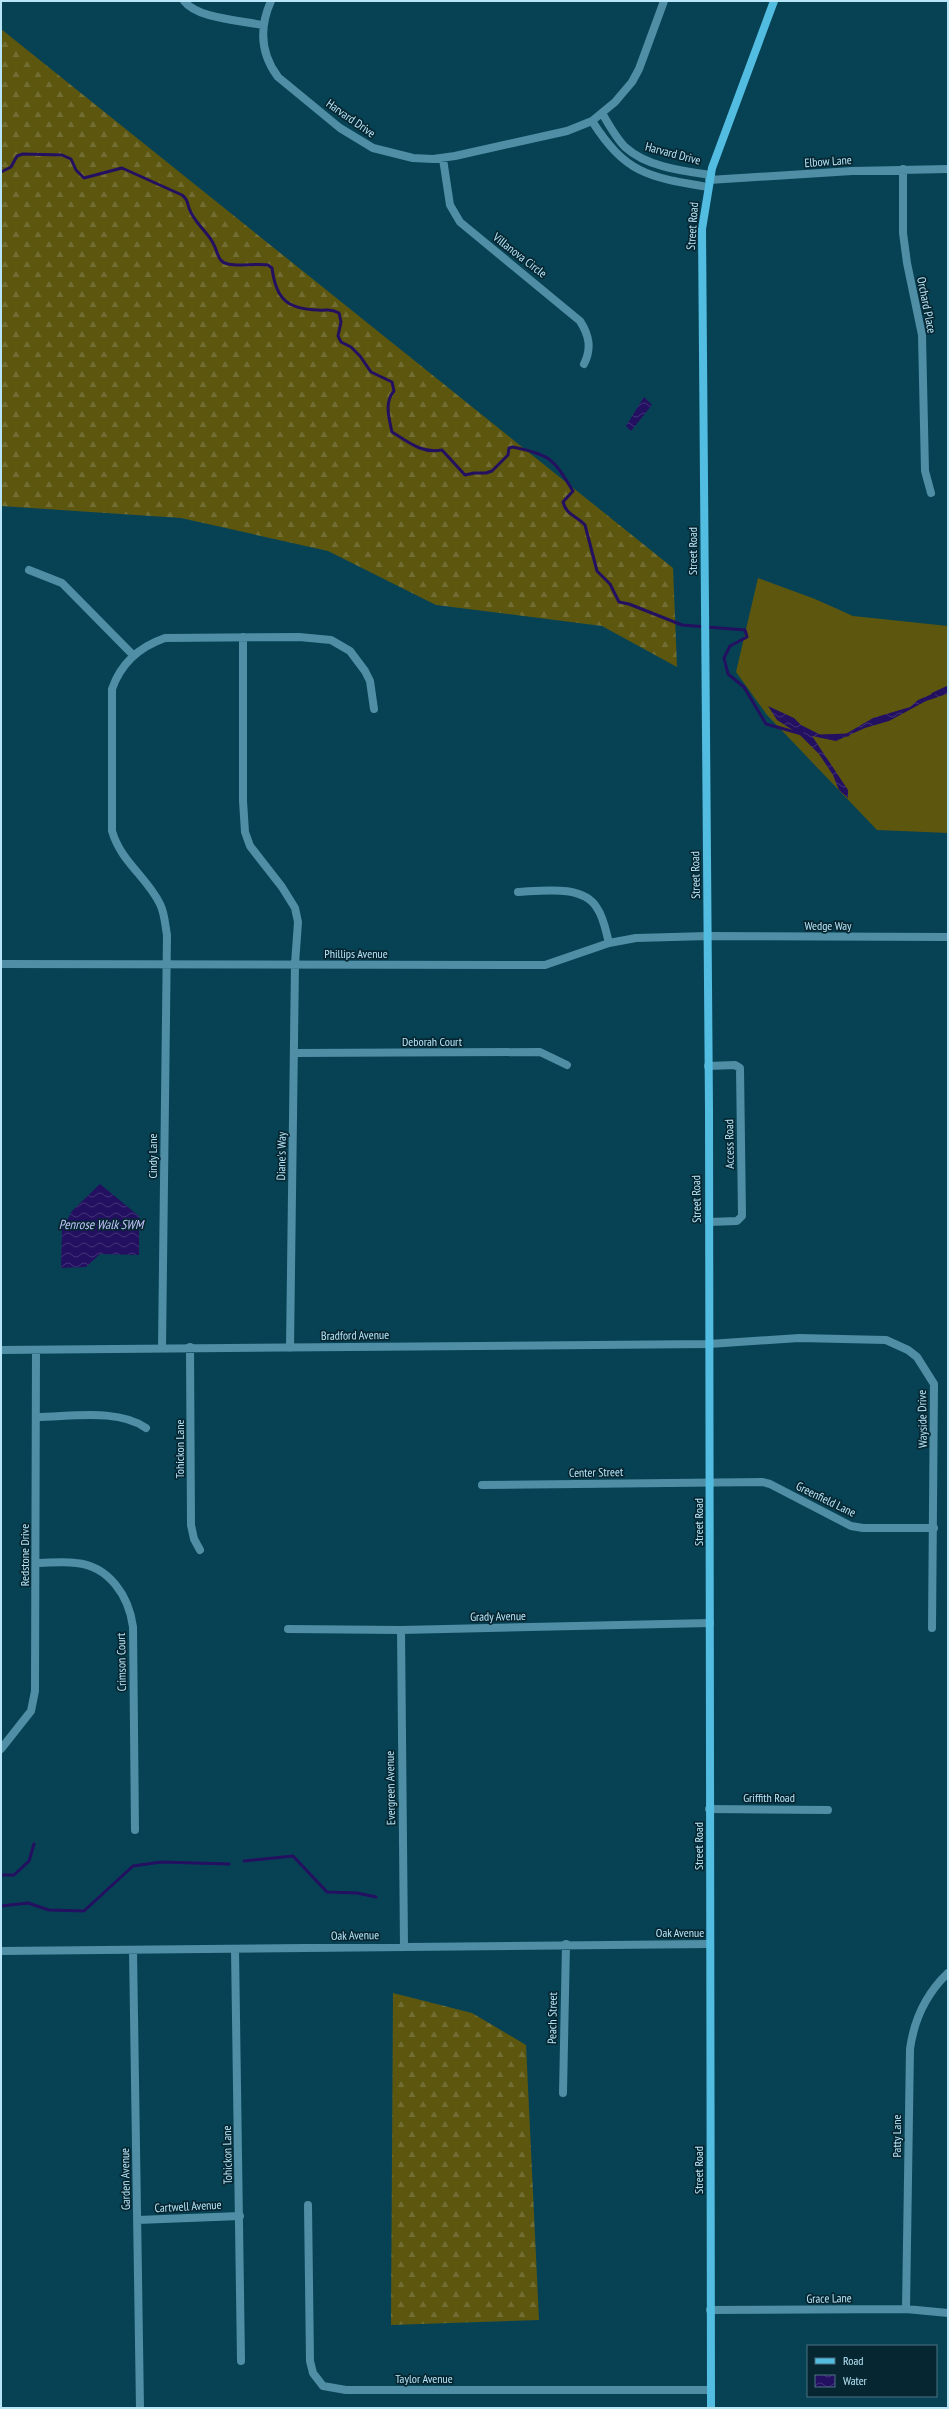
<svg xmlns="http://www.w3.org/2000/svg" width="949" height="2409" viewBox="0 0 949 2409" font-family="'PT Sans Narrow',sans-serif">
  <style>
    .grass { fill: #5d560f }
    .forest { fill: url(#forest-firs) }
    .water { fill: url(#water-waves) }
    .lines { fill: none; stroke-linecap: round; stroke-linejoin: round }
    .stream { stroke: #231060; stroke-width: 3 }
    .minor { stroke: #508ea5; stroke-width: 8 }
    .secondary { stroke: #52bce1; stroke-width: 8 }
    .labels { text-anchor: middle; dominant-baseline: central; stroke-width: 3.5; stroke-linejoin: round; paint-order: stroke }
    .street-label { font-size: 12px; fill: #b8e5f7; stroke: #062732 }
    .water-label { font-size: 13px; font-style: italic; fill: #c4c4fb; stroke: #062732 }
  </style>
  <defs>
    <pattern id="forest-firs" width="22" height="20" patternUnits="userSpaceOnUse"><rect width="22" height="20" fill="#5d560f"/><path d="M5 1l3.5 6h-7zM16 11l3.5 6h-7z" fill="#726e33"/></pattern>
    <pattern id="water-waves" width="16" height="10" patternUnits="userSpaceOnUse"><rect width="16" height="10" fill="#231060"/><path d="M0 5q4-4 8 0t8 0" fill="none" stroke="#413378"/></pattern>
  </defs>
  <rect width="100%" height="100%" fill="#074254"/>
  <!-- grass -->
  <path class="grass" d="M758,578l57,21 38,17 95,10v207l-71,-3 -110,-115 -31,-43z"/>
  <!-- forest -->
  <path class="forest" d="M1,29l672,539 4,99 -75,-41 -166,-21 -108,-54 -147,-33 -180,-12z
    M393,1993l79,20 54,32 13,275 -148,5z"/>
  <!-- water -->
  <path class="water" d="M644,397l8,8 -21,26 -5,-5z
    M948,687l-1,7 -21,7 -37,20 -24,7 -29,13 -24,-5 36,54v8l-9,-8 -6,-15 -14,-21 -20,-20 -22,-14 -9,-14 26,12 7,7 22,11 21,-1 29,-17 37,-11 8,-7z
    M100,1184l39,32v39l-39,-1 -14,13 -25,1 1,-38 10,-19z"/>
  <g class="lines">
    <!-- stream -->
    <path class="stream" d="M1,172l10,-5 6,-11 6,-2 39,1 9,4 5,11 8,8 38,-10 60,27c5,4 5,6 7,13 5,15 18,23 24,35 5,8 4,19 15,21 13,3 27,-1 40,1l4,3c4,32 16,41 46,42 10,1 12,-2 21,3l2,9 -3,14 3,6 10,5 9,9 11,16 21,10 2,9c-10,11 -5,27 -2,41 16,10 30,22 50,18l23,25 9,-2h12l6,-2 16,-16 1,-7 4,-1c39,8 40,12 60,44l-10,11c4,14 13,13 22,23l12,46 13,13 9,18 10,2 53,21 63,5 2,7 -17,9 -6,12 4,16 16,13 22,37 36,10
      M933,694l15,-7
      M820,736l28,-1
      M244,1861l49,-5 34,36 30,1 19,4
      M1,1875h13l15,-14 5,-17
      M1,1906l27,-3 21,7 35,1 49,-45 28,-4 68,2"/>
    <!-- minor -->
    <path class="minor" d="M184,1c14,18 56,19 78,24
      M271,1c-12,27 -11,52 7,76l62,51 33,20 40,10 20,1 22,-3 112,-25 25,-10 23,-19 17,-20 7,-13 25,-68
      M602,113c7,12 14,25 23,34 22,20 57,24 86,28
      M592,121c34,53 56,56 116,66
      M443,159l7,46 10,17 120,99c9,14 12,27 4,43
      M903,169v64l4,30 15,72 3,136 6,22
      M709,180l143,-9 96,-2
      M29,570l33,13 71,72
      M243,637v164l2,31 5,14 32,41 13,21 3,14 -3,42 -5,384
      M518,892c23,-1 65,-8 79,16 7,10 9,24 12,35
      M1,964l544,1 64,-22 27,-5 72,-2 240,1
      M294,1053l246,-1 27,13
      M708,1066l27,-1 5,3 2,148 -5,5 -28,1
      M190,1347l1,178 3,14 6,11
      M162,1348l5,-413c-2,-10 -2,-21 -7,-31 -13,-27 -39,-42 -48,-73v-142c9,-26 27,-42 53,-51l134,-1 32,3 19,11 15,20 5,10 4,28
      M1,1350l708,-6 90,-6 87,2 22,10 9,7 17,27 -2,244
      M36,1417c34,0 82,-9 110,11
      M482,1485l280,-3 8,2 81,42 12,2h71
      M36,1563c13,0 27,-2 40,0 33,3 53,33 57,64l2,203
      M288,1629l113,1 309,-7
      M401,1630l3,316
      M1,1749l30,-38 4,-20 1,-341
      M709,1809l119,1
      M235,1949l6,412
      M133,1950l7,458
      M1,1951l709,-7
      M563,2093l3,-149
      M308,2205l2,156 3,12 10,13 23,4h365
      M138,2220l102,-4
      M906,2309l4,-260c4,-29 17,-56 38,-76
      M710,2310l196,-1 42,4"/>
    <!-- secondary -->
    <path class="secondary" d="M711,2408l-2,-1298 -7,-881 10,-61 62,-167"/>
  </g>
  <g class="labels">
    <!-- street labels -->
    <g class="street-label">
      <text transform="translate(351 118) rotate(35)">Harvard Drive</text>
      <text transform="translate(673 153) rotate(15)">Harvard Drive</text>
      <text transform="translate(828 161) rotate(-4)">Elbow Lane</text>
      <text transform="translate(692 226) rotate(-86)">Street Road</text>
      <text transform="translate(520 255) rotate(38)">Villanova Circle</text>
      <text transform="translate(927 305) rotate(79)">Orchard Place</text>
      <text transform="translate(692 551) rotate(-90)">Street Road</text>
      <text transform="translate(695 875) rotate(-91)">Street Road</text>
      <text x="828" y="925">Wedge Way</text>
      <text x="356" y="953">Phillips Avenue</text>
      <text x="432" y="1041">Deborah Court</text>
      <text transform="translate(729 1144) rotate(-91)">Access Road</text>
      <text transform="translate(152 1156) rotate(-90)">Cindy Lane</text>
      <text transform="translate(281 1156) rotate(-89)">Diane's Way</text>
      <text transform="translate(696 1199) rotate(-91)">Street Road</text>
      <text transform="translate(355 1335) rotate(-1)">Bradford Avenue</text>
      <text transform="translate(922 1419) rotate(-91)">Wayside Drive</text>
      <text transform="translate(179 1449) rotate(-90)">Tohickon Lane</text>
      <text transform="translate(596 1472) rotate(-1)">Center Street</text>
      <text transform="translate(826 1499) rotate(26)">Greenfield Lane</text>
      <text transform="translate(698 1522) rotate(-90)">Street Road</text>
      <text transform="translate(24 1555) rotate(-90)">Redstone Drive</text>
      <text transform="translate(498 1616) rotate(-1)">Grady Avenue</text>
      <text transform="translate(121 1662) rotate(-91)">Crimson Court</text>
      <text transform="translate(390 1788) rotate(-91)">Evergreen Avenue</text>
      <text x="769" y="1797">Griffith Road</text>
      <text transform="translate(698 1846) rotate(-90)">Street Road</text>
      <text x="680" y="1932">Oak Avenue</text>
      <text transform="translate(355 1935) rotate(-1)">Oak Avenue</text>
      <text transform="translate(552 2018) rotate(-89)">Peach Street</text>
      <text transform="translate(896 2136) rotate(-90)">Patty Lane</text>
      <text transform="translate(227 2155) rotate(-91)">Tohickon Lane</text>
      <text transform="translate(698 2170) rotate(-90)">Street Road</text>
      <text transform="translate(125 2179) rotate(-91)">Garden Avenue</text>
      <text transform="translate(188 2206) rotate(-3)">Cartwell Avenue</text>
      <text transform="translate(829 2298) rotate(-1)">Grace Lane</text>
      <text x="424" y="2378">Taylor Avenue</text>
    </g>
    <!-- water labels -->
    <g class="water-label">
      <text x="101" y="1224">Penrose Walk SWM</text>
    </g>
  </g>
  <!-- border -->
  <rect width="949" height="2409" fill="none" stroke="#b8e5f7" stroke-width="4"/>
  <!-- legend -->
  <rect x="807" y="2345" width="130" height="52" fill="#062732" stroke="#4d7381"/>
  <rect x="815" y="2358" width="20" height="6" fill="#52bce1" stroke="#4d7381"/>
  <text x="843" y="2365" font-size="12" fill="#b8e5f7">Road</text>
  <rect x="815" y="2375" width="20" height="12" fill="url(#water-waves)" stroke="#4d7381"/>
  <text x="843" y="2385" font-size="12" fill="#b8e5f7">Water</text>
</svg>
